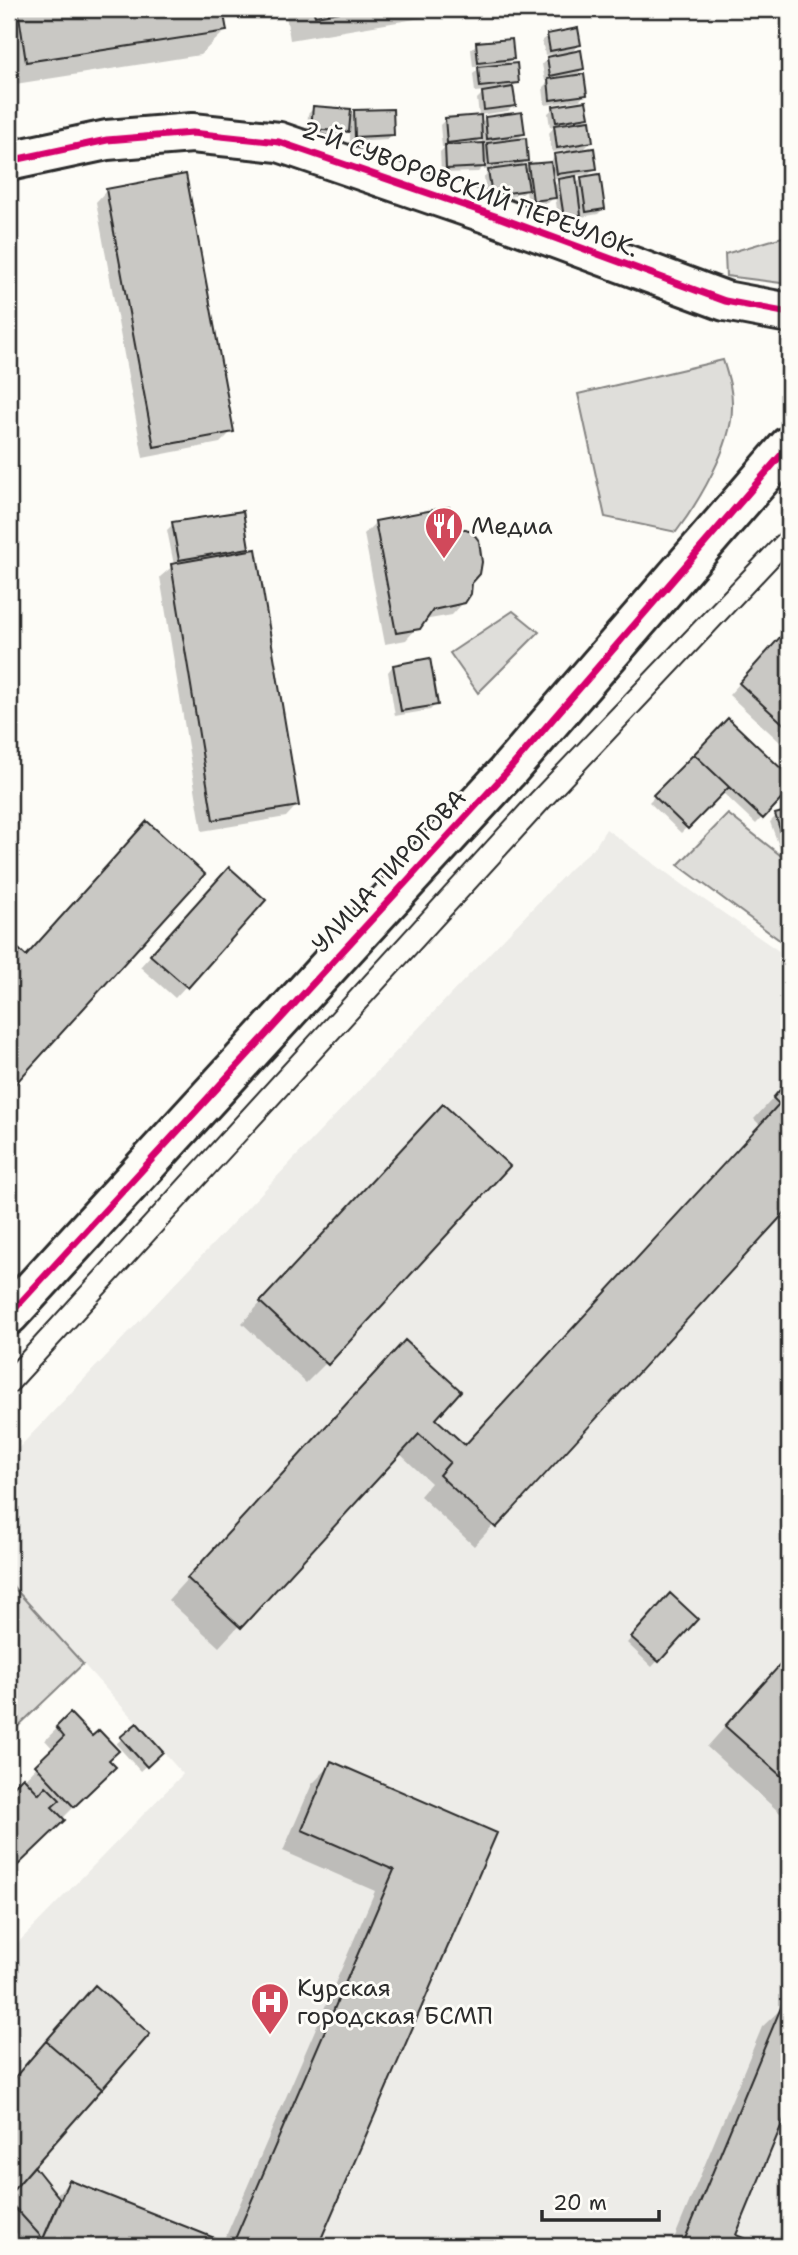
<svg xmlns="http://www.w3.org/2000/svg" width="798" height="2255" viewBox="0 0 798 2255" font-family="'Shantell Sans',sans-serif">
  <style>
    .built { fill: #edece8 }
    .green { fill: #dfdeda; stroke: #858482; stroke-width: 2 }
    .shadow { fill: #0003; fill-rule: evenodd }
    .building { fill: #c9c8c4; stroke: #2b2b2b; stroke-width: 2 }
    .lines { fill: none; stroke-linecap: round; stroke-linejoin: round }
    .minor-casing { stroke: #2b2b2b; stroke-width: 44 }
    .minor { stroke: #fdfcf7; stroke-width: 38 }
    .tram { stroke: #2b2b2b; stroke-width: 2 }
    .cycleway-casing { stroke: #fdfcf7; stroke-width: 11 }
    .cycleway { stroke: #d6006c; stroke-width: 7 }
    .labels { text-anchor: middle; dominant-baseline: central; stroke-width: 6; stroke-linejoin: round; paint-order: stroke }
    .street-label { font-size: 24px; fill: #2b2b2b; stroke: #fdfcf7 }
    .poi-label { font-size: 24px; fill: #2b2b2b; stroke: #fdfcf7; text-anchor: start }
  </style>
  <rect width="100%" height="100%" fill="#fdfcf7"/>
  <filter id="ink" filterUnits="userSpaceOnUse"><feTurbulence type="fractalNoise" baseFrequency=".0143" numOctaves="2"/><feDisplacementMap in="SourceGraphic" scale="14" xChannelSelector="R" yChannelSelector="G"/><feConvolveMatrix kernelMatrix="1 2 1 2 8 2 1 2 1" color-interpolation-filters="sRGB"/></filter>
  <g filter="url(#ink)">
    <!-- built -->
    <path class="built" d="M606,829l94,68 89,61v1288h-780v-294l174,-178 -174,-192v-124l561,-589 25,-22z"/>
    <!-- green -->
    <path class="green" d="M789,235v49l-63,-8 -1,-22z
      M723,360c5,16 10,31 9,48 0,38 -34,95 -56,124l-71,-15 -27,-123z
      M513,611l26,21 -61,61 -28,-40z
      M728,814l61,48v85l-111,-82z
      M9,1582l74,82 -74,71z"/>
    <!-- shadow -->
    <path class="shadow" d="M9,9h212l4,22 -25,24 -191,30z
      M285,9h190l-185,31z
      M548,36l31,8 -9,10 13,15 -9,8 11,17 -5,6 -35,5 -2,-18 7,-7 -5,1 -3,-17 10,-10 -7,1 -3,-14z
      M477,44l35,15 -7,7 12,17 -6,5 3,17 -6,6 -29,4 -2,-16 8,-8 -10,1 -2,-18 8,-7h-8l-2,-18z
      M314,108l34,11 7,-7 37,22 -5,6 -37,2v-14l-8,9 -35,-3 1,-20z
      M554,108l33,9 -7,6 11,19 -9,9 13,17 -10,10 18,31 -5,5 -17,3 -1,-3 -6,6 -15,3 -4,-27 -7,7 -20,2 -2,-14 -5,4 -34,5 -3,-23 7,-8 -7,1v-4l-6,6 -37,1 -1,-21 5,-5h-3l-2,-22 6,-6 34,5 6,-6 37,16 -7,7 11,19 -8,7 5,4 5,-5 21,-3 5,-8 12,-1v-4l-15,2 -3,-19 6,-7 -5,1 -2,-14zM482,138v7h-8zM586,174l-11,11 -1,-9zM563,177l-11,11 -1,-9z
      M107,190l125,241 -12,12 -77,15 -47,-256z
      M376,522l82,9 12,51 -6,20 -12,13 -28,5 -18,20 -21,4 -21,-110z
      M173,524l74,23 -6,6 56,252 -11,12 -84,14 -42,-254 14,-12 -7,-35z
      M789,629v104l-9,9 -51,-47z
      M393,666l43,38 -6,6 -35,6 -7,-44z
      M728,720l61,59v10l-33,35 -34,-32 -41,41 -32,-31z
      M789,811v35l-9,3 -10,-27 6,-6z
      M127,844l75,30 -193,214v-145l16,14z
      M218,881l46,19 -89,98 -35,-31z
      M789,1081v124l-315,341 -54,-50 11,-13 -32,-30 -180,194 -51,-47 217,-238 48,57 31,28 296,-322 -6,-6z
      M423,1127l-97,236 -20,20 -64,-60z
      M665,1601l31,18 -44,48 -25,-24z
      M789,1655v166l-82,-74z
      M70,1716l44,51 -105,105v-78l45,-44 -9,-10z
      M137,1725l24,27 -21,19 -24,-27z
      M332,1764l163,70 -179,412h-288l-19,-21v-142l26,-28 -3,111 23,30 14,-14 154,61 152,-352 -92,-40 29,-67z
      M783,2007l6,3v116l-8,-3 -47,113 24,10h-87l91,-219z"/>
    <!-- building -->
    <path class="building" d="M18,9h205l4,22 -201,31z
      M313,9h45l-43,7z
      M578,28l3,17 -31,6 -3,-17z
      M512,39l2,20 -36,4 -2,-21z
      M581,50l3,19 -34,7 -3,-19z
      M517,63l2,20 -39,4 -2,-20z
      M584,74l3,21 -37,5 -2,-21z
      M513,87l3,19 -32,4 -2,-18z
      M586,101l3,16 -33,5 -3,-16z
      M313,106l38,3 -2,23 -38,-3z
      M393,109l1,26 -39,2 -1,-27z
      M522,112l3,22 -38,5 -2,-22z
      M481,115l1,24 -35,4 -2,-25z
      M590,120l3,22 -36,6 -3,-23z
      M526,138l2,23 -39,4 -2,-22z
      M484,143l1,24 -39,2 -1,-24z
      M594,148l3,21 -40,5 -3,-20z
      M551,162l5,36 -23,3 -5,-37z
      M525,165l4,25 -37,5 -4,-25z
      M186,174l48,258 -80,15 -48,-258z
      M600,174l5,35 -19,3 -5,-35z
      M576,176l5,39 -17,3 -6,-39z
      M449,507l8,7 3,15h6l7,4 6,8 3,21 -2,12 -8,9 -1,11 -6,9 -32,7 -13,19 -24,4 -21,-112z
      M243,511l6,37 -70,12 -7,-38z
      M256,549l43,257 -86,14 -42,-256z
      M789,627v102l-50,-46z
      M430,658l8,47 -37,6 -8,-46z
      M728,718l61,58v15l-26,28 -69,-65z
      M694,754l35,33 -41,42 -35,-34z
      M789,810v34l-4,1 -10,-31z
      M147,821l58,53 -196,217v-151l17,16z
      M229,867l37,33 -78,88 -38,-33z
      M789,1079v129l-293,320 -57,-53 11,-13 -31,-28 -178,194 -54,-50 218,-238 56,51 -25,28 29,26 314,-341 -6,-6z
      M443,1104l67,62 -182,199 -68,-63z
      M670,1593l28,26 -39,43 -28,-25z
      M789,1655v128l-64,-57z
      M70,1713l22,23 7,-6 20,21 -10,9 7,7 -42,40 -39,-42 29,-28 -8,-10z
      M137,1723l26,29 -16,15 -27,-30z
      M331,1761l166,72 -179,413h-86l162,-376 -92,-40z
      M23,1777l16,17 7,-8 14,14 -8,7 13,13 -49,47 -7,-8v-68z
      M95,1985l55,49 -48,55 -56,-48z
      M782,2005l7,3v99l-53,128 27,11h-81z
      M46,2041l56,48 -93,106v-111z
      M34,2166l26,33 -17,40 -34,-38v-6z
      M69,2180l163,65 -192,1z"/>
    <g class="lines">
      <defs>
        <path id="minor" d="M9,161l98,-21 85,-7 87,9 219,75 227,84 64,12
          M9,1315l498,-543 282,-326"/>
      </defs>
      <!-- minor casing -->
      <use href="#minor" class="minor-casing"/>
      <!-- minor -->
      <use href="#minor" class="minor"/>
      <!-- tram -->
      <path class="tram" d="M9,1366l522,-573 258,-270
        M9,1399l539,-590 241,-256"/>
      <defs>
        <path id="cycleway" d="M9,161l98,-21 85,-7 87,9 219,75 227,84 64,12
          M9,1315l498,-543 282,-326"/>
      </defs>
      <!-- cycleway casing -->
      <use href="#cycleway" class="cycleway-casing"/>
      <!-- cycleway -->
      <use href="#cycleway" class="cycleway"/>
    </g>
  </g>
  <!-- icons -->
  <defs>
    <symbol id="restaurant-pin" viewBox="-11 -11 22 30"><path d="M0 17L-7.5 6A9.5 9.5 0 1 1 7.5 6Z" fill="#d1495b" stroke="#fdfcf7"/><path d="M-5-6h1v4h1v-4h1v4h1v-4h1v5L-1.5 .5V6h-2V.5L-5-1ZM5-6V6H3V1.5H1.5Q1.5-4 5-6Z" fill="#fff"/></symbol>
    <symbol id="hospital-pin" viewBox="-11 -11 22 30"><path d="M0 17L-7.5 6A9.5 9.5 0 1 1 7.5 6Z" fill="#d1495b" stroke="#fdfcf7"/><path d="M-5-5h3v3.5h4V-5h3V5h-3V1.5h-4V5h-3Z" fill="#fff"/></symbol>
  </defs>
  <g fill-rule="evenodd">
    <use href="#restaurant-pin" x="422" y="504" width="44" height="60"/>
    <use href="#hospital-pin" x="248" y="1980" width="44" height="60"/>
  </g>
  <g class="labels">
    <!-- street labels -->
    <g class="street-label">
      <text transform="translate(470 189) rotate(20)">2-Й СУВОРОВСКИЙ ПЕРЕУЛОК.</text>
      <text transform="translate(389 871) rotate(-47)">УЛИЦА ПИРОГОВА</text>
    </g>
    <!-- poi labels -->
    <g class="poi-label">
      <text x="471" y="526">Медиа</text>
      <text x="297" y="1988">Курская<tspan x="297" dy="28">городская БСМП</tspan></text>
    </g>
  </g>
  <!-- margin -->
  <rect width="798" height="2255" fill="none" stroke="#fdfcf7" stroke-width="35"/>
  <rect x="18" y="18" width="763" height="2220" fill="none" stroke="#2b2b2b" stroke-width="2.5" filter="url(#ink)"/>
  <!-- scale -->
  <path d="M542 2210v10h117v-10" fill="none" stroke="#2b2b2b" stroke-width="3.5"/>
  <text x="553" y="2210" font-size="21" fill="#2b2b2b" stroke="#fdfcf7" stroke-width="5" paint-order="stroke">20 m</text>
</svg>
